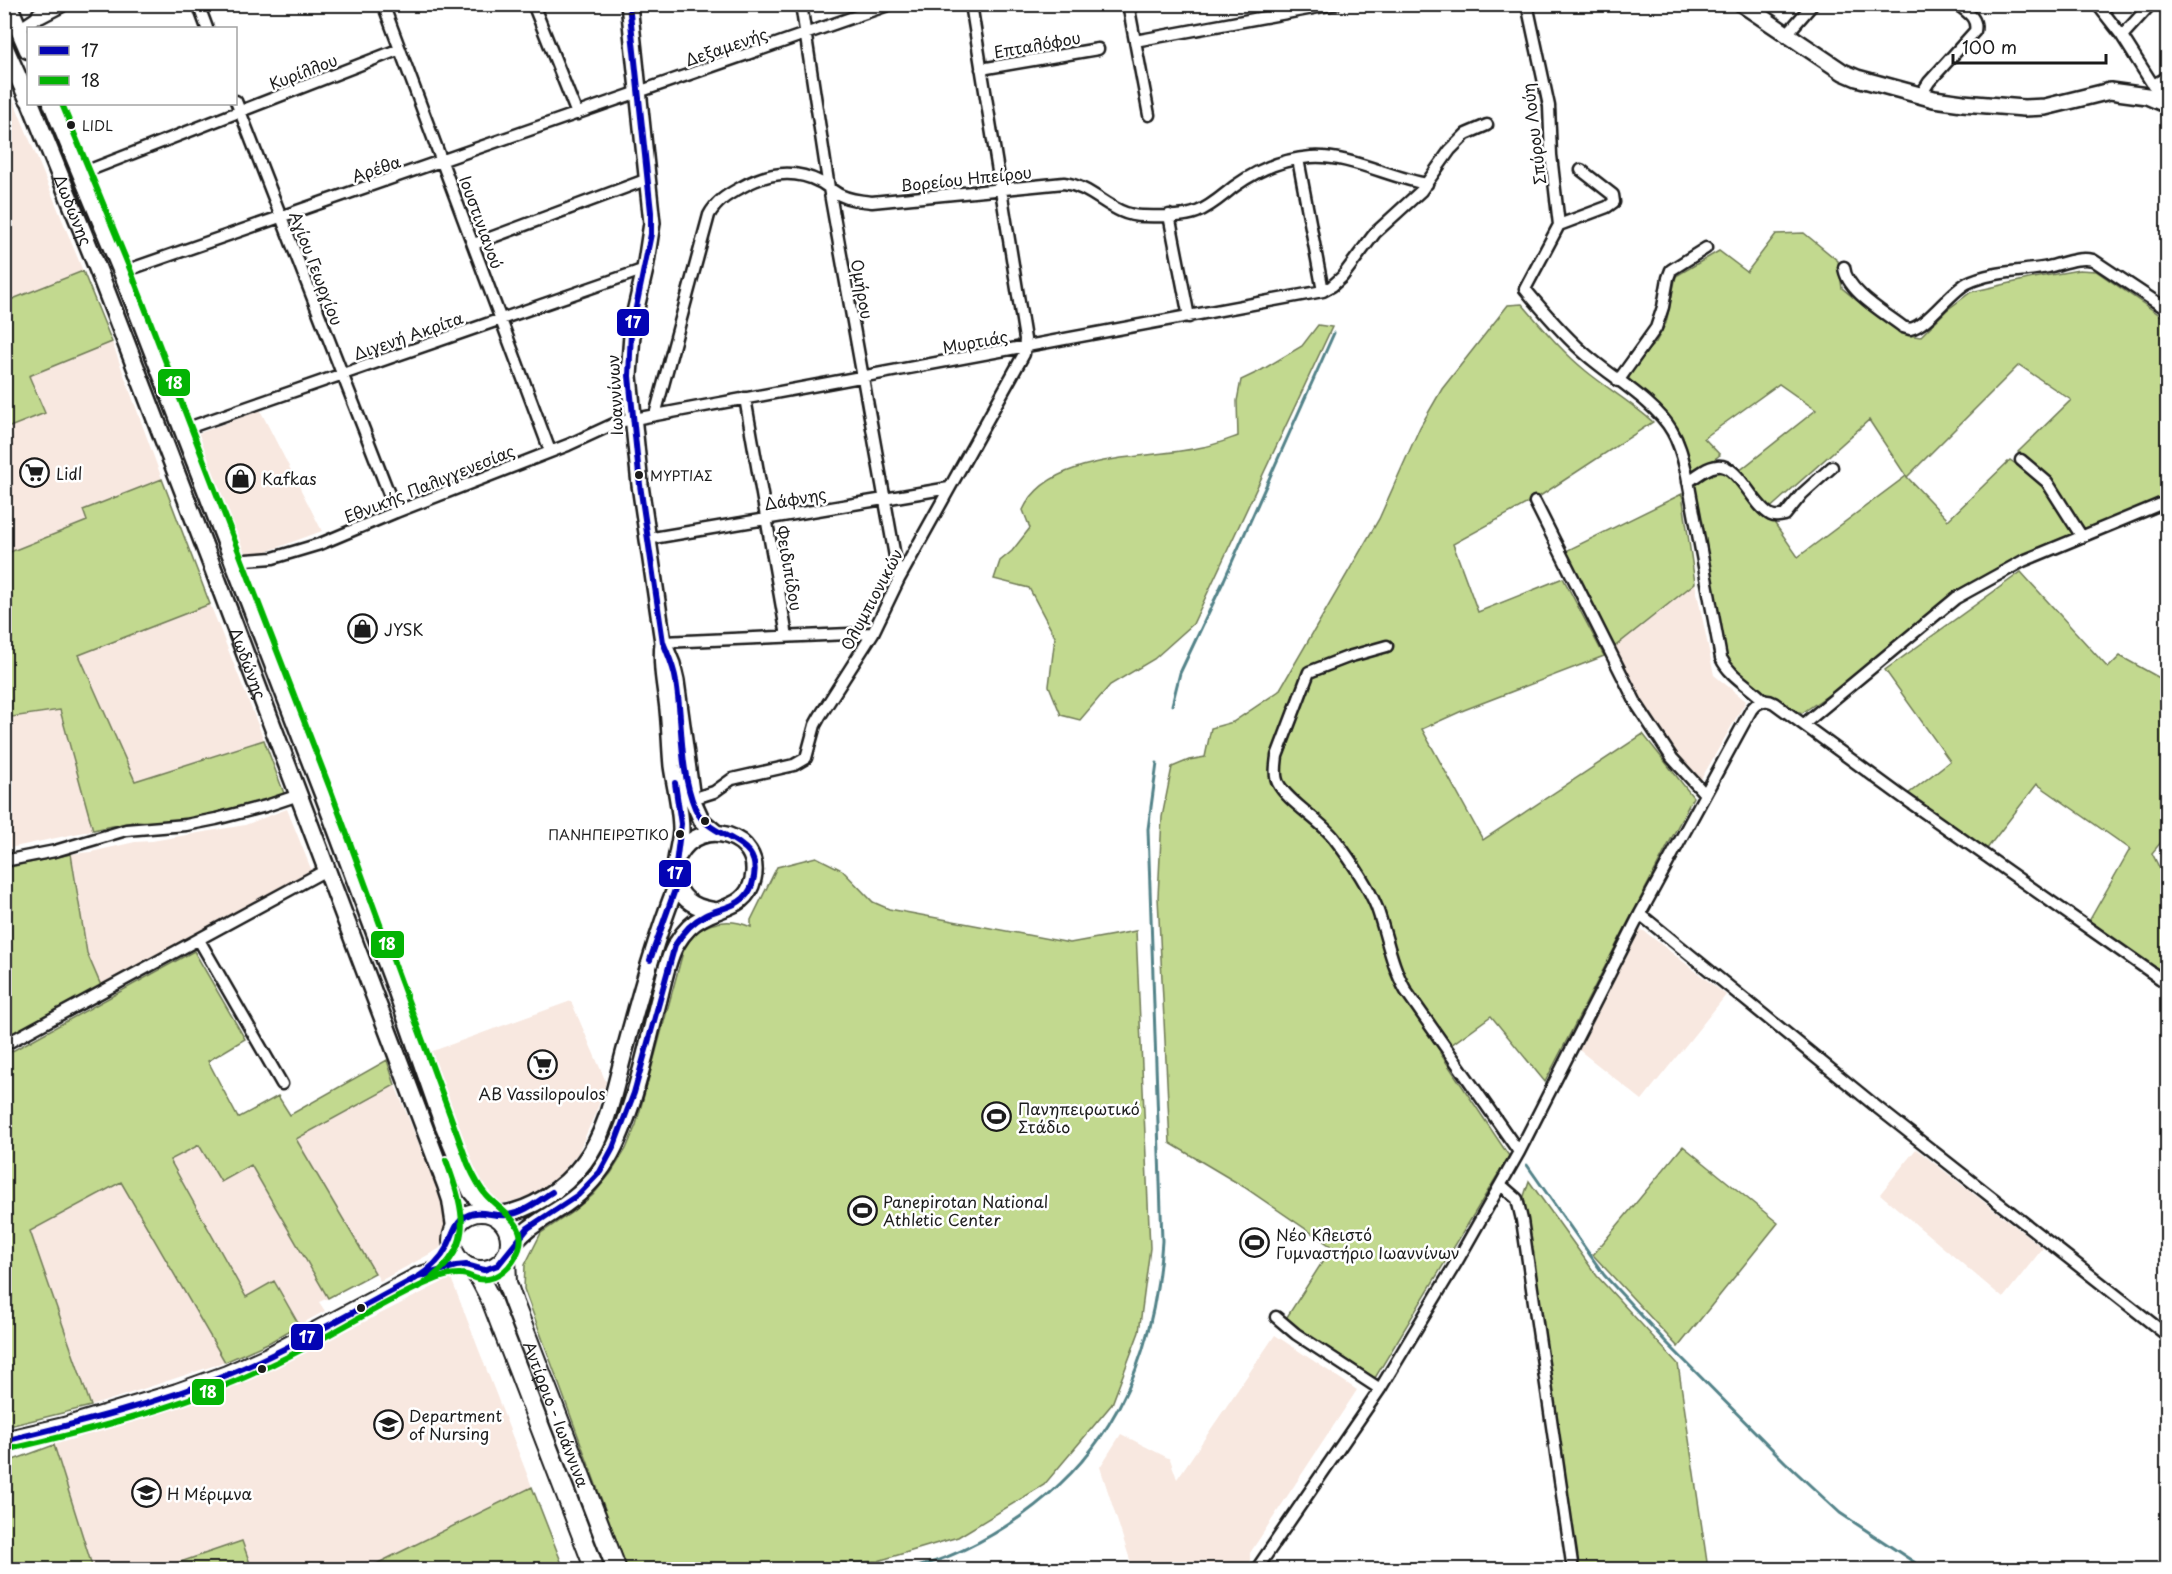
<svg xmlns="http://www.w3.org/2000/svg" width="2172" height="1574" viewBox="0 0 2172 1574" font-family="'Playpen Sans',sans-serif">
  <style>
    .built { fill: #f8e8e0 }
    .green { fill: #c2d98f; stroke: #6f7a56; stroke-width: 1.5 }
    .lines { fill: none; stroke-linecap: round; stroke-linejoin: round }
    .stream { stroke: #538389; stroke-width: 3 }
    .street-casing { stroke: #1c1c1c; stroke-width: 15 }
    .secondary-casing { stroke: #1c1c1c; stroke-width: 20 }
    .primary-casing { stroke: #1c1c1c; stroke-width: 21 }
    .highway-casing { stroke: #1c1c1c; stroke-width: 22 }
    .street { stroke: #fff; stroke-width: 10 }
    .secondary { stroke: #fff; stroke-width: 15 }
    .primary { stroke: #fff; stroke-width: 16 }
    .highway { stroke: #fff; stroke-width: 18 }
    .bus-1-casing { stroke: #fff; stroke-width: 10 }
    .bus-2-casing { stroke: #fff; stroke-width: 10 }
    .bus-1 { stroke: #0404b4; stroke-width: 6 }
    .bus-2 { stroke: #04b404; stroke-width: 6 }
    .bus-dot { fill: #1c1c1c; stroke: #fff; stroke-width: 2 }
    .labels { text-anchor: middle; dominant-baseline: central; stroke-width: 5; stroke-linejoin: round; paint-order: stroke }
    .bus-label { font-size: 14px; fill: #1c1c1c; stroke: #fff; text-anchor: start }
    .street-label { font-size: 16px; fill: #1c1c1c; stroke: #fff }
    .poi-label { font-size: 16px; fill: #1c1c1c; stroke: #fff; text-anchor: start }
    .line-badge { stroke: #fff; stroke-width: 2 }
    .badge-label { font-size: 16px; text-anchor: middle; font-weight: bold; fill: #fff }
  </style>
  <rect width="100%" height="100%" fill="#fff"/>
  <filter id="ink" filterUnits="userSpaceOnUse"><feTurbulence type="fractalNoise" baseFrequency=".0167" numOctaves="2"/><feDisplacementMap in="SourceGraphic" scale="12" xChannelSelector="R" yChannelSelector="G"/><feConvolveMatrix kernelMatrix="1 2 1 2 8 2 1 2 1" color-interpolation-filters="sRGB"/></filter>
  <g filter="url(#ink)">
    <!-- built -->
    <path class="built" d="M5,79l78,192 -78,31h-1z
      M112,342l50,137 -79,31 4,11 -82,33v-125l40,-16 -17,-37z
      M260,410l62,121 -65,24 -18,-1 -47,-118z
      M1695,583l19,92 32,26 -46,80 -30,-30 -35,-57 -22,-46z
      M210,604l54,136 -129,41 -56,-126z
      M60,710l33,120 -88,19v-131z
      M287,809l26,65 -211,114 -15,-35 -16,-99 20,-2 44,-10 17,-1 93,-16z
      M1640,930l4,1 82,64 -84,105 -63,-50z
      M571,1001l35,81 -8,25 -20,46 -19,23 -26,18 -19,7 -20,4 -6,-3 -58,-150z
      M395,1085l56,138 -3,15 -9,11 -59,32 -84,-142z
      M200,1144l51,21 77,133 -9,4 6,9 -26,14 -25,-44 -28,16 -77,-137z
      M1916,1149l127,99 -40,50 -123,-104z
      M121,1181l104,181 -134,44 -61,-175z
      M451,1278l81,209 -166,82h-114l-11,-28 -81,28h-67l-39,-124 182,-58z
      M1275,1335l82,55 -107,163v16h-117l-33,-102 21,-33 49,25 7,20z"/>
    <!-- green -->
    <path class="green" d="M1804,233l34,28 4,27 25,21 3,-3 39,29 11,2 27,-27 24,-18 62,-14 46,-8 17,1 71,49v176l-84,34 -32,-50 -33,-28 53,-52 -52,-35 -112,112 41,43 62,-60 34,24 32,51 -55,21 -69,38 -106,89 -44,30c-17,-7 -63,-33 -72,-48 -4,-7 -6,-16 -9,-23l-29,-158 21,-12 14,1 35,43 9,2 27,39 108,-81 -37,-56 -103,92 -28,-40 78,-62 -37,-26 -75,54 16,17 -29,21 -10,-38 -12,-21 -39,-34 -1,-7 15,-22 12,-12 10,-19 10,-47 43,-25 28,21 29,-38z
      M83,271l29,71 -83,34 16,37 -40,16 -1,-102 4,-2 -3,-9v-14z
      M1522,304c21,24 40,48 64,67 22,18 46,32 67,51l-116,76 -84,46 25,68 85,-34 41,78 -140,54 -42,19 61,111 160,-106 50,63 -148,285 -54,-66 -51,37 69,103 -134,222 -90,-58 47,-73 -88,-60 -74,-44 -12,-246 4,-80 10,-50 17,-7 16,-3 6,-29 22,-6 46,-31 100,-172 41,-92 22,-38 66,-84z
      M1318,325l14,2 -139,297 -39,35 -44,26 -30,35 -19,-5 -12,-29 6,-49 -26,-49 -35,-9 6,-18 12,-10 18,-23 -7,-18c27,-59 126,-50 180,-63 12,-2 24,-7 35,-11l-1,-35 4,-21 19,-9 42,-25z
      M162,479l48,125 -131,51 56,126 129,-41 21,56 -91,23 -33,4 -24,-2 -44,9 -33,-120 -55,8v-164l82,-33 -4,-11z
      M1682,494l13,89 -82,65 -49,-96z
      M2021,572l87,96 12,-12 47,26v153l-15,18 15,30 -1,95 -78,-55 42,-74 -93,-65 -51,66 -78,-56 42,-33 -65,-91z
      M71,854l16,99 15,35 -97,52v-172z
      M816,857l26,13 31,32 16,7 181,34 66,-12 14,317 -11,84 -27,72 -68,81 -86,52 -80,24 -135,8h-116l-103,-280 1,-24 16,-32 30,-20 22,-18 18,-22 15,-24 10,-24 47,-173c11,-28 41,-37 68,-25v-7l26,-53z
      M194,951l51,88 -37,22 30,57 40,-22 12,19 97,-55 8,25 -99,54 79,134 -47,25 -77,-133 -30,17 -22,-37 -29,15 76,137 28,-16 25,44 -29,17 -45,20 -104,-180 -91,49 61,175 -86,21v-372z
      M1683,1146l95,77 -100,124 -85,-92z
      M1529,1181l68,95 81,88 30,205h-131l-51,-353 -2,-20z
      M54,1445l39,124h-88v-106z
      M532,1487l32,82h-198z
      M242,1541l10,28h-92z"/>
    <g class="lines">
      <!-- stream -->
      <path class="stream" d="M1172,705l8,-32 44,-93 110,-247
        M1527,1165l77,110 61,66 120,121 55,51 86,57
        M906,1570c79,-19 161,-77 203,-146 34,-55 49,-120 53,-183l-14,-412 9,-66"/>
      <defs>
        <path id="street" d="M198,4l9,24
          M383,4l167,447
          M533,4l44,110
          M801,4l28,184 70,391
          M1128,4l21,111
          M1527,4l22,102 2,49 8,70
          M2097,4l25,32 31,49 14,18
          M19,29l21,-14 4,-6
          M1786,35l27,-31
          M2122,36l29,-32
          M1135,41l200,-37
          M981,69l117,-20
          M2153,85l15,-8
          M1920,96l9,-14 46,-51c3,-14 -9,-19 -18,-27
          M236,101l160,411
          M1298,159l25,132
          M1581,170l32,25 1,7 -7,5 -48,18 -34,64c18,22 36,43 57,62 26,24 73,50 90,80 8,13 11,28 15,44l34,183c9,19 29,28 43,43
          M82,173l318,-124
          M1169,215l20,102
          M474,244l174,-65
          M1844,267c2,24 41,46 59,60l7,2c17,-3 39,-36 57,-46 24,-12 55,-11 81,-16 14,-3 31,-11 45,-7l75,50
          M122,272l769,-268
          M1618,381l38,-53 7,-21 5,-29 3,-8 35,-22
          M745,398l42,238
          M655,415l54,-200c7,-13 18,-20 31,-27 26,-15 53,-20 80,-6 7,4 13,9 20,13 10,5 21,6 32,7l192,-19c31,4 47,33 79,33 17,0 38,2 54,-4 15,-6 26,-17 38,-26 22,-16 49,-27 76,-29 36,-3 80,21 116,27
          M182,430l463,-161
          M2021,460l26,22 35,55
          M1688,482c8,-6 19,-15 29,-16 21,-3 36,40 54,49 4,2 10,1 14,0l17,-21 30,-27
          M1535,502l102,203 35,53 32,35
          M647,539l302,-51
          M232,561l41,-3 47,-14 76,-32 172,-67 50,-23 705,-131 9,-5 10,-9 33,-44 46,-42 29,-41 16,-16 21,-9
          M663,642l210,-9
          M1387,646l-39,11 -39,15 -32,84c-1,9 -3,19 1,27 9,18 42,37 56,55 16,21 33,45 43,70 10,28 14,57 29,83l113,161
          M1804,724l152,-126 67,-37 145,-60
          M692,799l22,-7 18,-13 62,-14 12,-7 9,-33 5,-9 53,-83 26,-54 125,-225 1,-15 -54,-335
          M4,861l51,-10 71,-21 60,-5 30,-6 50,-13 33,-11
          M1640,914l238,194 290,228
          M199,940l83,144
          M4,1045l324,-176
          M1501,1185l16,14 5,21 51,350
          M1276,1317l20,17 84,55
          M1256,1570l124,-181 76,-126 63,-111 121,-238 111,-204c6,-8 14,-12 23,-7l127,93 267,188"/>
        <path id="secondary" d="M629,4l23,219 -7,46 -12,52 -4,55 11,109 23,157c-2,20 1,39 4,59 3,22 3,44 5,65 3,21 9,42 9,64 -1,17 -10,38 -4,55 7,18 22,24 40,26
          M1742,4l101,68 14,6 77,21 29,4 61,5 21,-1 65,-16 37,5 21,9
          M40,15l21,-11
          M665,647l7,17 4,17 16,118 10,22 13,11
          M496,1215c34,-3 68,-26 88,-53 25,-33 31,-78 42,-116 15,-55 30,-109 51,-162
          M509,1250c13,-19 29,-28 48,-40 21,-13 38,-29 51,-51 25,-43 38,-110 51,-160 4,-15 9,-43 18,-56 6,-10 15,-20 25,-25 21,-12 45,-11 51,-39 10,-44 -52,-64 -74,-24"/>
        <g id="primary">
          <path d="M8,4l20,46"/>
          <path d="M4,46l24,53"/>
          <path id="s1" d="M31,104l66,163 112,291 237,627 5,15 4,27"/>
          <path d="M52,104l70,168 201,522 72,192 49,140 27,65 18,21"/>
        </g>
        <g id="highway">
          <circle cx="481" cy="1241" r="29"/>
          <path id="s2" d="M506,1257l1,26 7,20 103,267"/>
          <path d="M471,1268l9,11 11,21 104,270"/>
          <path d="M4,1441l60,-14 113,-34 50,-18 43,-19 148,-79 25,-8 21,-4"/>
        </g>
      </defs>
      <!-- street casing -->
      <use href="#street" class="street-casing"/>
      <!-- secondary casing -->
      <use href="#secondary" class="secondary-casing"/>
      <!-- primary casing -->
      <use href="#primary" class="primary-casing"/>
      <!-- highway casing -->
      <use href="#highway" class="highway-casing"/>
      <!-- street -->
      <use href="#street" class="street"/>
      <!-- secondary -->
      <use href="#secondary" class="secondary"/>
      <!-- primary -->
      <use href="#primary" class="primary"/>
      <!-- highway -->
      <use href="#highway" class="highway"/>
      <defs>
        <path id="bus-1" d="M650,960l27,-76 -2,-12 6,-48 -6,-41
          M415,1279c13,-8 25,-18 32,-32 6,-12 8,-24 19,-31 13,-8 27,1 41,-1 17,-2 31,-14 45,-23
          M4,1441c75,-18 152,-37 223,-66 66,-27 128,-65 191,-98l38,-11 10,-1 18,5 14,-5 30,-37 50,-33 22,-23 13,-24 21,-55 41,-148c7,-11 17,-23 29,-29 17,-9 41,-9 48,-31 16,-50 -42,-42 -57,-77 -16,-39 -12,-85 -19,-127 -2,-14 -8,-26 -13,-39l-23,-157 -11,-109 2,-44 20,-98v-22l-22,-208"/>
        <path id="bus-2" d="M419,1287c56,-37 48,-70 27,-127
          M6,1450c90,-21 184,-45 267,-86 51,-24 98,-55 149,-79 11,-5 26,-12 39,-11 6,0 11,4 17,5 20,3 35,-13 41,-30 9,-26 -19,-38 -33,-54 -8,-9 -13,-20 -18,-31l-137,-373 -201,-522 -68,-165"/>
      </defs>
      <!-- bus-1 casing -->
      <use href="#bus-1" class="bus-1-casing"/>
      <!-- bus-2 casing -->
      <use href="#bus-2" class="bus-2-casing"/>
      <!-- bus-1 -->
      <use href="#bus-1" class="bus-1"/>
      <!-- bus-2 -->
      <use href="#bus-2" class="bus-2"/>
    </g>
  </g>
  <!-- icons -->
  <defs>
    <symbol id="supermarket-ring" viewBox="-11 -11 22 22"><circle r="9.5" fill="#fff" stroke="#1c1c1c" stroke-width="1.5"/><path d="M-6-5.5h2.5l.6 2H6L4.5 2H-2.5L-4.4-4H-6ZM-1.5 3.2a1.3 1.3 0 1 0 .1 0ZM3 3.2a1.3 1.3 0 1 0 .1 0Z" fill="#1c1c1c"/></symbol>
    <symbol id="shop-ring" viewBox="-11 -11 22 22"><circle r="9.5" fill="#fff" stroke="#1c1c1c" stroke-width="1.5"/><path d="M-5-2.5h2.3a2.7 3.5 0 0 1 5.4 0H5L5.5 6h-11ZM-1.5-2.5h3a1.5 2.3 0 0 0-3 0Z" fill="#1c1c1c"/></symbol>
    <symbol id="stadium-ring" viewBox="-11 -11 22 22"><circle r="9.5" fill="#fff" stroke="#1c1c1c" stroke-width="1.5"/><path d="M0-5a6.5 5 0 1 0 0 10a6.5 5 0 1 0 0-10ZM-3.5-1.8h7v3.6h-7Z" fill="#1c1c1c"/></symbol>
    <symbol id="university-ring" viewBox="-11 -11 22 22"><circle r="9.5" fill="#fff" stroke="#1c1c1c" stroke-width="1.5"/><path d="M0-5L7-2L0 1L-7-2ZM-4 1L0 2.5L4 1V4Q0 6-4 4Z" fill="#1c1c1c"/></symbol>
    <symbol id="school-ring" viewBox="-11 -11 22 22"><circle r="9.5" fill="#fff" stroke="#1c1c1c" stroke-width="1.5"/><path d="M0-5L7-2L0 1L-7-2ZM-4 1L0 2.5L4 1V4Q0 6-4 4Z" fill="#1c1c1c"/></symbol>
  </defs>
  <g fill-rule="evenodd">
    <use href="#supermarket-ring" x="18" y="456" width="33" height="33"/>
    <use href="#shop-ring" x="224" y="462" width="33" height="33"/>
    <use href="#shop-ring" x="346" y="612" width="33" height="33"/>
    <use href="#supermarket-ring" x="526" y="1048" width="33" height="33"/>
    <use href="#stadium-ring" x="980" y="1100" width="33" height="33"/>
    <use href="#stadium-ring" x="846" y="1194" width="33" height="33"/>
    <use href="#stadium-ring" x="1238" y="1226" width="33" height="33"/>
    <use href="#university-ring" x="372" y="1408" width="33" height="33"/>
    <use href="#school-ring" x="130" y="1476" width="33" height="33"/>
  </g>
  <!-- markers -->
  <g class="bus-dot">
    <circle cx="71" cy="125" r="5"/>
    <circle cx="639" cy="475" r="5"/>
    <circle cx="705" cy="821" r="5"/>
    <circle cx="680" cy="834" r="5"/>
    <circle cx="361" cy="1308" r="5"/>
    <circle cx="262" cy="1369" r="5"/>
  </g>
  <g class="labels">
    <!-- bus labels -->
    <g class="bus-label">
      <text x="82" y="125">LIDL</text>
      <text x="650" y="475">ΜΥΡΤΙΑΣ</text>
      <text x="669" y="834" text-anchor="end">ΠΑΝΗΠΕΙΡΩΤΙΚΟ</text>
    </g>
    <!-- street labels -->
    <g class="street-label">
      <text transform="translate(1037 44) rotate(-10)">Επταλόφου</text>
      <text transform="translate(726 46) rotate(-19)">Δεξαμενής</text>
      <text transform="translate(303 71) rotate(-21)">Κυρίλλου</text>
      <text transform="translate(1533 134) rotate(-97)">Σπύρου Λούη</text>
      <text transform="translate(376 168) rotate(-19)">Αρέθα</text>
      <text transform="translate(966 178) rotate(-6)">Βορείου Ηπείρου</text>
      <text stroke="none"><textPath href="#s1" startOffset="114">Δωδώνης</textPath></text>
      <text transform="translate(482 222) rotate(70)">Ιουστινιανού</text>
      <text transform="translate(317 268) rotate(69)">Αγίου Γεωργίου</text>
      <text transform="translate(863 289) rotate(80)">Ομήρου</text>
      <text transform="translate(408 335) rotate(-19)">Διγενή Ακρίτα</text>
      <text transform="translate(975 341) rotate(-10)">Μυρτιάς</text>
      <text transform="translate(614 395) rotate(-93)">Ιωαννίνων</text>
      <text transform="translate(429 483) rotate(-22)">Εθνικής Παλιγγενεσίας</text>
      <text transform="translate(795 498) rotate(-10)">Δάφνης</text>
      <text transform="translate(790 568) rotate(80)">Φειδιπίδου</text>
      <text transform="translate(871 599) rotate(-62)">Ολυμπιονικών</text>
      <text stroke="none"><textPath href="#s1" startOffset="600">Δωδώνης</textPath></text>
      <text stroke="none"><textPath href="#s2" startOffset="166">Αντίρριο - Ιωάννινα</textPath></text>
    </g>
    <!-- poi labels -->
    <g class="poi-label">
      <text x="56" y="473">Lidl</text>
      <text x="262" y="478">Kafkas</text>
      <text x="384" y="629">JYSK</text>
      <text x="542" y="1093" text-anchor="middle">AB Vassilopoulos</text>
      <text x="1018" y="1108">Πανηπειρωτικό<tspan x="1018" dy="18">Στάδιο</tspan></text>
      <text x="883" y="1201">Panepirotan National<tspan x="883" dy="18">Athletic Center</tspan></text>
      <text x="1276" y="1234">Νέο Κλειστό<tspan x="1276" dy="18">Γυμναστήριο Ιωαννίνων</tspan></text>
      <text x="409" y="1415">Department<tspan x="409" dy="18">of Nursing</tspan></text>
      <text x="167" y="1493">Η Μέριμνα</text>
    </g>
  </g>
  <g class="line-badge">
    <rect x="616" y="308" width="34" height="29" rx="6" fill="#0404b4"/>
    <rect x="157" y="368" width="34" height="29" rx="6" fill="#04b404"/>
    <rect x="658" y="859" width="34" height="29" rx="6" fill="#0404b4"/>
    <rect x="370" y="930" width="35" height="29" rx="6" fill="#04b404"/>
    <rect x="290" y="1323" width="34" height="28" rx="6" fill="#0404b4"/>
    <rect x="191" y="1378" width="34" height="28" rx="6" fill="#04b404"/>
  </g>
  <g class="badge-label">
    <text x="633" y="328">17</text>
    <text x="174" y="389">18</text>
    <text x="675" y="879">17</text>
    <text x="387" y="950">18</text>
    <text x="307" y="1343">17</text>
    <text x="208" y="1398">18</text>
  </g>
  <!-- margin -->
  <rect width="2172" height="1574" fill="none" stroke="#fff" stroke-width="24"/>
  <rect x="12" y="12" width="2148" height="1550" fill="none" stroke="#1c1c1c" stroke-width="2" filter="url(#ink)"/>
  <!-- legend -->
  <rect x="27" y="27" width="210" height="78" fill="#ffffff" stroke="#a4a4a4" stroke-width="1.5"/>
  <rect x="39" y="46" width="30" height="9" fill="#0404b4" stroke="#a4a4a4" stroke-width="1.5"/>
  <text x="81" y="57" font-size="18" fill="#1c1c1c">17</text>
  <rect x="39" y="76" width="30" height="9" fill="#04b404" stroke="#a4a4a4" stroke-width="1.5"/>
  <text x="81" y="87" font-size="18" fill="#1c1c1c">18</text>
  <!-- scale -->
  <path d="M1953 54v9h153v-9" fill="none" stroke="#1c1c1c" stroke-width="3"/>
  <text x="1962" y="54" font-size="18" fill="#1c1c1c" stroke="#ffffff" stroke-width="4.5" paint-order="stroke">100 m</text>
</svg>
